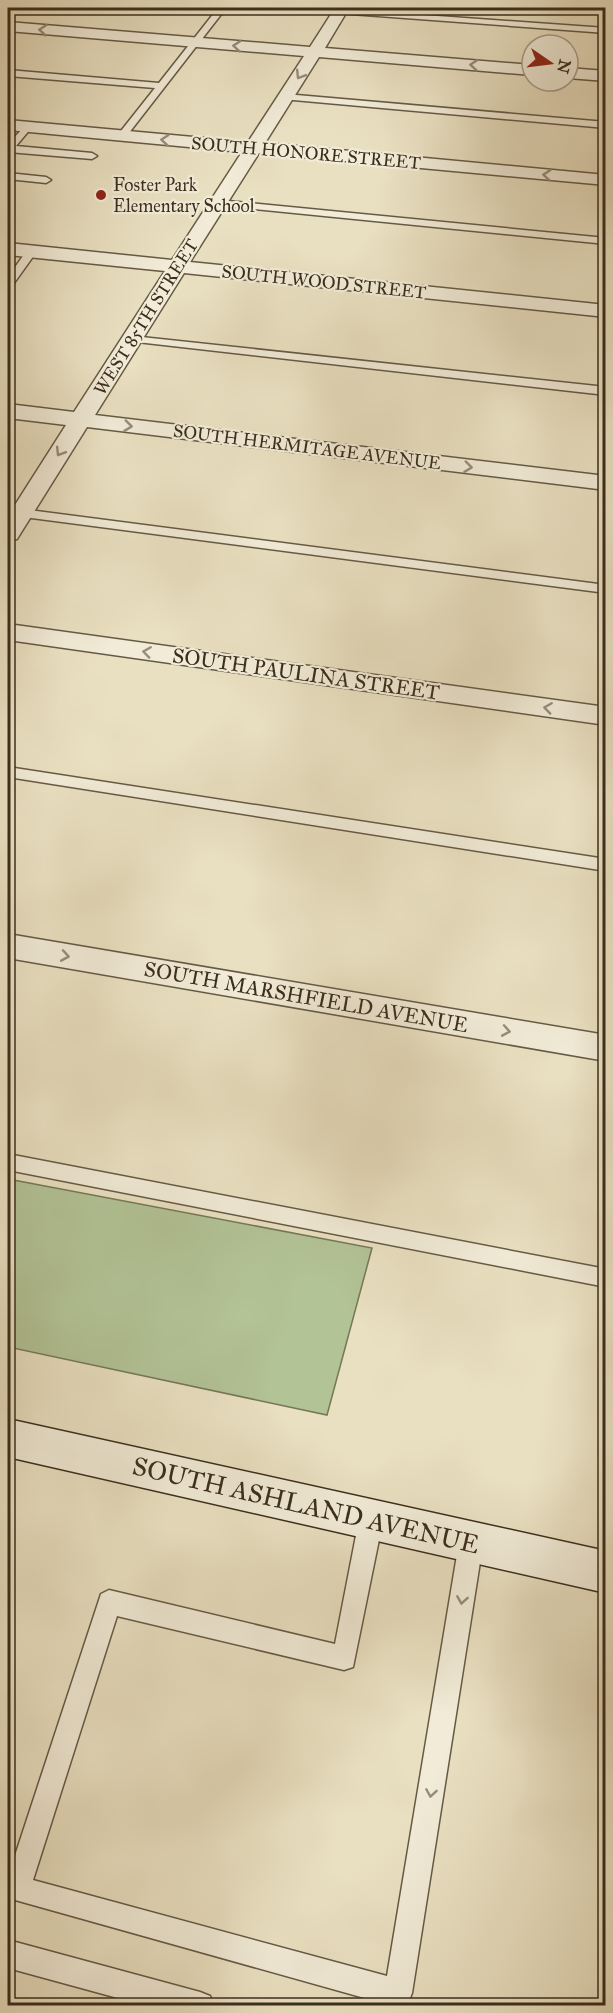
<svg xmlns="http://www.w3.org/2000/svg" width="613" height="2013" viewBox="0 0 613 2013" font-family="'IM FELL Great Primer',serif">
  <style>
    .green { fill: #b2c396; stroke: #767859; stroke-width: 1.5 }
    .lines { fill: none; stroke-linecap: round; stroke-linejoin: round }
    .service-casing { stroke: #665a45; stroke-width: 3 }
    .minor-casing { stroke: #665a45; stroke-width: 3 }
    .secondary-casing { stroke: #3b2e1c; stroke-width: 3 }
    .service { fill: #f1ebd7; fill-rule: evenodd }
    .minor { fill: #f1ebd7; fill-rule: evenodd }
    .secondary { fill: #f1ebd7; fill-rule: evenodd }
    .oneway { stroke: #968c7a }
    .poi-dot { fill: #8f2418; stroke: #f1ebd7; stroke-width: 2 }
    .labels { text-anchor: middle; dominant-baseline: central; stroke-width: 4.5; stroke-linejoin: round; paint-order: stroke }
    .far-street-label { font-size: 18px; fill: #3b2e1c; stroke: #f1ebd7 }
    .far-poi-label { font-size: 18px; fill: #3b2e1c; stroke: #f1ebd7; text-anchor: start }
    .street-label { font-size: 21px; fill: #3b2e1c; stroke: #f1ebd7 }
    .near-street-label { font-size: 26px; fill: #3b2e1c; stroke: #f1ebd7 }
  </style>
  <rect width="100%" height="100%" fill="#e9e0c1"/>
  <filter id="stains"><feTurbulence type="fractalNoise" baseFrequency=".00333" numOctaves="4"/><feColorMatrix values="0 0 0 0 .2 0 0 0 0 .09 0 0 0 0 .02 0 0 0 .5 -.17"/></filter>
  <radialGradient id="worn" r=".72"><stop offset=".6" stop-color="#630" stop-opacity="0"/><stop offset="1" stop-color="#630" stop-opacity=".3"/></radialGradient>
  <!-- green -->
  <path class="green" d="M8,1179l364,69 -45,167 -319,-68z"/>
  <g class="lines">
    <defs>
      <path id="service" d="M218,8h8l-101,130 -8,-2 38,-48 -147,-12v-6l151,13z
        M340,9l266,19v5l-269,-20v-4z
        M285,94l321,28v6l-324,-29 -2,-2z
        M27,124l5,3 -16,19 76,7 5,3 -5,3 -84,-7v-8z
        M8,173l38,4 5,3 -5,3 -38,-4z
        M218,200l388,38v6l-392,-39 -1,-2z
        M32,248l5,3 -25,35 -4,1v-10l20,-28z
        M132,336l474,51v8l-478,-54 -2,-2z
        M21,509l585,76v8l-590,-77 -2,-3z
        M8,767l598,92v12l-598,-94z
        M8,1154l598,115v18l-598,-117z
        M371,1509l8,3 4,8 -30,147 -9,3 -227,-54 -84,264 354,96 72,-433 4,-8 8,-3 8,3 4,8 -71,450 -4,10 -15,3 -385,-108v-21l93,-283 8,-4 226,54 24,-124 4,-8z
        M8,1940l192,52 10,4 4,10h-67l-139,-38z"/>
      <path id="minor" d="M335,8h14l-24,40 207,17v10l-213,-18 -54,86 341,32v10l-347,-32 -69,109 416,43v12l-422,-44 -89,142 511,61v14l-519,-63 -70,112 -9,2v-25l58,-91 -58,-7v-14l66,8 91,-141 -157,-16v-12l164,17 70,-108 -234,-22v-10l240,22 56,-86 -296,-25v-9l302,25z
        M568,68l38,3v10l-38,-3z
        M8,624l598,83v18l-598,-85z
        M8,934l598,101v26l-598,-103z"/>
      <path id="secondary" d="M8,1419l598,132v42l-598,-136z"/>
    </defs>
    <!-- service casing -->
    <use href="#service" class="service-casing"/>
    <!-- minor casing -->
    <use href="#minor" class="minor-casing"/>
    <!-- secondary casing -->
    <use href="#secondary" class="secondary-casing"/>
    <!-- service -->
    <use href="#service" class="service"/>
    <!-- minor -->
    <use href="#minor" class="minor"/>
    <!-- secondary -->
    <use href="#secondary" class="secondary"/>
  </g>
  <!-- one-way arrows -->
  <defs><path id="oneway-chevron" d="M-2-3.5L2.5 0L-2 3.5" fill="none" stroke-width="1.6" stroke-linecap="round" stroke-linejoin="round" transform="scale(1.5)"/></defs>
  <g class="oneway">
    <use href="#oneway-chevron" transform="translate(43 30) rotate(-175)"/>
    <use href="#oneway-chevron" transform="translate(237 46) rotate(-175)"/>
    <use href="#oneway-chevron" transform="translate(474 65) rotate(-175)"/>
    <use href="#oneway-chevron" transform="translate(300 75) rotate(122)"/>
    <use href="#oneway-chevron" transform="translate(165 140) rotate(-175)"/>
    <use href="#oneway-chevron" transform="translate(547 175) rotate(-175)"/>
    <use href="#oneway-chevron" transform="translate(128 426) rotate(7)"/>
    <use href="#oneway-chevron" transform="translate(60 452) rotate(122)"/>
    <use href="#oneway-chevron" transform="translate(468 467) rotate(7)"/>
    <use href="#oneway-chevron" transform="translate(147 652) rotate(-172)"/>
    <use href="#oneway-chevron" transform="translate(548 708) rotate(-172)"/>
    <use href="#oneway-chevron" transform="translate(65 956) rotate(10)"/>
    <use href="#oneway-chevron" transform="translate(506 1031) rotate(10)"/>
    <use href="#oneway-chevron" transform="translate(462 1600) rotate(99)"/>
    <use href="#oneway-chevron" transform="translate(431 1793) rotate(99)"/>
  </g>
  <!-- markers -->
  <circle class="poi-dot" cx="101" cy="195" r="6"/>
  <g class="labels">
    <!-- far-street labels -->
    <g class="far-street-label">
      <text transform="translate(306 153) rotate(5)">SOUTH HONORE STREET</text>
      <text transform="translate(324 282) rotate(6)">SOUTH WOOD STREET</text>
      <text transform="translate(146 317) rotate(-58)">WEST 85TH STREET</text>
      <text transform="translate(307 447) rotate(7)">SOUTH HERMITAGE AVENUE</text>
    </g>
    <!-- far-poi labels -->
    <g class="far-poi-label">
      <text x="113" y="185">Foster Park<tspan x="113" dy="21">Elementary School</tspan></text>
    </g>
    <!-- street labels -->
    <g class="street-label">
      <text transform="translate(306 674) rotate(8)">SOUTH PAULINA STREET</text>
      <text transform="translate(306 997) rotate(10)">SOUTH MARSHFIELD AVENUE</text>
    </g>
    <!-- near-street labels -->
    <g class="near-street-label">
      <text transform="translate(306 1505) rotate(13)">SOUTH ASHLAND AVENUE</text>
    </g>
  </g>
  <!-- margin -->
  <rect width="613" height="2013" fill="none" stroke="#e9e0c1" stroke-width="30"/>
  <rect x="9" y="9" width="595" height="1995" fill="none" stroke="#3b2e1c" stroke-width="3"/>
  <rect x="15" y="15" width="583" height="1983" fill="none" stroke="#3b2e1c" stroke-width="1.5"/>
  <!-- north arrow -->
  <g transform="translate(550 63) rotate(104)"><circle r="28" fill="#f1ebd7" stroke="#a89f8c" stroke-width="1.5"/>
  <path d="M0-4.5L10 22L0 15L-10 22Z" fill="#8f2418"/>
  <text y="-9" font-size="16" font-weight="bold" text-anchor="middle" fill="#3b2e1c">N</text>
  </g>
  <rect width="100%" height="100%" filter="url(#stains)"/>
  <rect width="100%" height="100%" fill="url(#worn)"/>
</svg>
